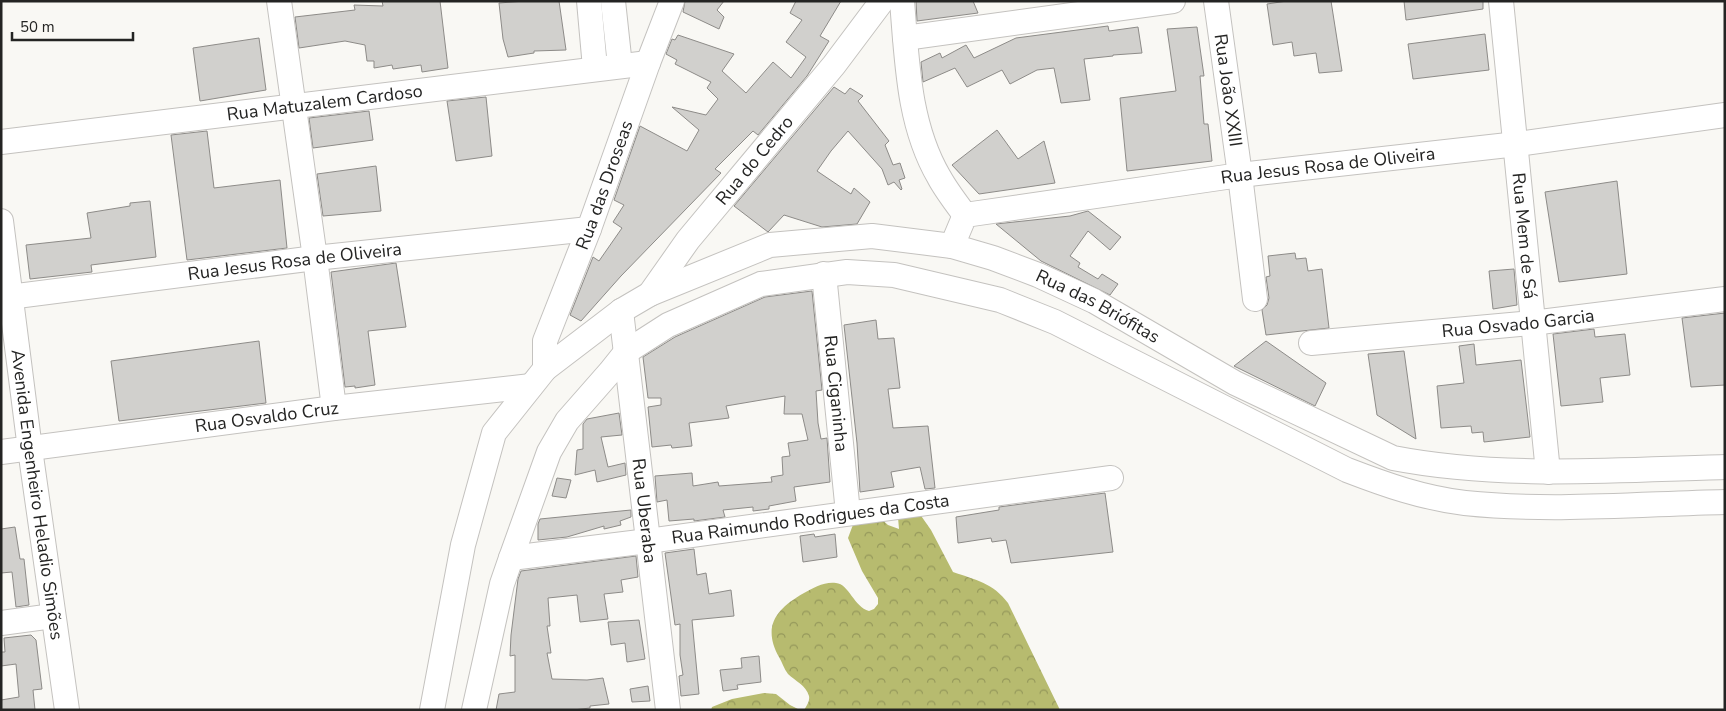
<svg xmlns="http://www.w3.org/2000/svg" width="1726" height="711" viewBox="0 0 1726 711" font-family="'Nunito Sans',sans-serif">
  <style>
    .forest { fill: url(#forest-crowns) }
    .building { fill: #d1d0cd; stroke: #8d8b88 }
    .lines { fill: none; stroke-linecap: round; stroke-linejoin: round }
    .minor-casing { stroke: #c4c2bf; stroke-width: 26 }
    .minor { stroke: #fff; stroke-width: 24 }
    .labels { text-anchor: middle; dominant-baseline: central; stroke-width: 5; stroke-linejoin: round; paint-order: stroke }
    .street-label { font-size: 18px; fill: #242423; stroke: #f9f8f4 }
  </style>
  <defs>
    <pattern id="forest-crowns" width="20" height="18" patternUnits="userSpaceOnUse" patternTransform="scale(1.25)"><rect width="20" height="18" fill="#b7bb6f"/><path d="M2 6a3 3 0 1 1 6 0M12 15a3 3 0 1 1 6 0" fill="none" stroke="#95985b"/></pattern>
  </defs>
  <rect width="100%" height="100%" fill="#f9f8f4"/>
  <!-- forest -->
  <path class="forest" d="M897,506l20,4 14,20 22,42c23,8 40,11 55,31l52,107h-256c3,-5 6,-9 5,-14 -3,-11 -14,-15 -21,-22 -4,-5 -6,-12 -9,-17 -17,-31 -3,-48 25,-64 8,-5 22,-12 32,-10 13,1 18,24 33,28l5,-2 4,-5v-6l-16,-27 -14,-33 6,-16 17,-12 17,15 11,4z
    M764,693l12,1 14,11 10,5h-89l1,-3 20,-8z"/>
  <!-- building -->
  <path class="building" d="M382,1h58l8,67 -26,4 -1,-7 -28,4 -1,-4 -18,3v-7h-7l-2,-16 -20,-4 -46,7 -4,-31 60,-7 -1,-5 29,1z
    M525,1h34l7,49 -32,1v2l-26,4 -5,-18 -4,-36z
    M685,1h39l-7,9 7,7 -5,12 -36,-17z
    M796,1h45l-21,35 9,5 -22,35 -49,59 -5,-4 -38,38 6,4 -100,103 -40,45 -11,-6 23,-58 6,4 23,-33 -9,-6 11,-17 -10,-5 26,-74 47,25 12,-21 -27,-23 34,8 12,-16 -11,-11 4,-6 -36,-18 2,-4 -11,-6 6,-15 3,1 3,-5 56,19 -12,17 24,22 27,-31 18,16 15,-21 -20,-15 16,-22 -12,-7z
    M916,1h57l5,12 -61,8z
    M1287,1h44l11,70 -23,2 -3,-20 -22,3 -2,-14 -19,3 -6,-41z
    M1404,1h79v8l-77,11z
    M1108,26l1,5 29,-4 4,26 -29,2v1l-29,3 6,41 -29,3 -7,-35 -17,2 -27,14 -8,-14 -35,17 -12,-19 -32,14 -2,-20 19,-9 2,5 24,-13 8,13 42,-20z
    M1197,27l7,49h-4l4,48h4l4,37 -85,10 -7,-73 56,-7 -9,-62z
    M1485,34l4,36 -76,9 -5,-35z
    M259,38l7,52 -66,11 -7,-53z
    M834,87l11,7 5,-6 13,8 -5,5 31,40 -4,4 8,20 7,-2 5,15 -6,2 3,9 -1,1 -7,-8 -6,3 -6,-16 -34,-38 -17,20 -14,20 34,23 3,-6 16,14 -13,22 -35,3 -38,-12 -16,17 -34,-26z
    M486,97l6,59 -36,5 -9,-60z
    M369,111l4,29 -60,8 -4,-30z
    M997,130l21,29 26,-18 11,42 -76,11 -27,-29z
    M207,131l7,57 66,-8 7,68 -100,12 -16,-125z
    M376,166l5,45 -58,5 -6,-42z
    M1617,181l10,93 -68,8 -14,-90z
    M150,201l6,56 -65,8 1,7 -62,7 -4,-34 65,-7 -4,-25 43,-7v-3z
    M1088,211l33,26 -11,13 -22,-19 -18,25 10,7 -2,4 20,12 4,-5 16,10 -8,11 -69,-34 -45,-37 74,-8z
    M1295,253l1,6 10,-1 2,13 14,-2 7,59 -63,7 -4,-25 5,-5 2,-7 -3,-21 4,-1 -2,-20z
    M396,263l10,64 -38,4 7,54 -20,3v-2l-10,1 -14,-115z
    M1514,269l3,36 -24,4 -4,-38z
    M812,291l10,99 -6,1 2,32 3,16 6,-1 3,44 -36,5 2,14 -27,5v3l-16,2v-4l-30,3 2,7 -31,4v-2l-25,2 -2,-21 -10,2 -2,-26 37,-3 1,13 25,-4 1,4 53,-4 -1,-5 12,-2 -1,-18 8,-1 -2,-13 20,-3 -6,-26h-18l1,-18 -59,10 3,12 -40,5 3,23 -20,2 -1,-3 -19,2 -4,-40 13,-2v-7h-13l-5,-41 32,-20 90,-40z
    M1725,313v72l-34,2 -9,-69z
    M876,320l2,19 16,-1 6,50 -12,1 5,39 35,-2 7,62 -10,1 -5,-22 -29,5 3,15 -34,5 -3,-49 -13,-118z
    M1594,329l1,8 30,-3 5,41 -30,3 3,24 -42,4 -8,-72z
    M259,341l7,62 -147,18 -8,-60z
    M1266,341l60,42 -11,23 -81,-40z
    M1474,344l2,21 45,-5 9,77 -46,5 -1,-10 -11,1 -1,-7 -30,2 -4,-42 27,-3 -5,-37z
    M1404,351l12,88 -39,-24 -9,-61z
    M619,413l3,22 -21,2 7,30 17,-4 1,12 -29,7 -2,-12 -20,5 2,-25 6,-1v-25l4,-5z
    M557,478l14,2 -5,18 -14,-2z
    M1105,493l8,59 -102,11 -5,-23 -14,2 -1,-4 -33,5 -2,-26 43,-7v-3z
    M631,510v7l-11,4 1,4 -17,4v-3l-37,11 -29,3v-16l2,-5z
    M15,527l5,32h4l5,46 -13,2 -4,-35 -11,1v-44z
    M814,534l1,3 20,-3 2,23 -34,5 -3,-26z
    M694,549l3,26 9,-2 3,21 22,-4 3,26 -42,4 7,74 -18,2 -2,-20 4,-1 -3,-20v-31l-5,1 -10,-72z
    M636,556l2,21 -17,3 2,12 -19,2 4,25 -28,3 -3,-27 -29,3 2,28h-3l4,27h-4l5,26 35,1 16,-2 6,26 -19,2v2l-17,2h-77l3,-16 16,-2v-37l-5,1 1,-21 7,-56 3,-8z
    M639,620l6,39 -18,3 -2,-19 -14,2 -3,-23z
    M31,635l5,5 6,49 -9,1 2,20h-34v-10l18,-3 -3,-33 -15,2v-14h4l-1,-14z
    M759,656l2,26 -24,3 1,4 -15,2 -3,-21 22,-2 -1,-10z
    M648,686l2,15 -18,1 -2,-13z"/>
  <g class="lines">
    <defs>
      <g id="minor">
        <path d="M279,1l36,257 19,150"/>
        <path d="M589,1l6,67"/>
        <path d="M613,1l7,65"/>
        <path d="M902,1c5,59 6,123 37,176 7,13 17,26 26,38"/>
        <path id="s1" d="M1216,1l24,174 15,124"/>
        <path id="s2" d="M1501,1c17,157 30,314 47,471"/>
        <path d="M905,38l268,-37"/>
        <path id="s3" d="M1,142l647,-79"/>
        <path id="s4" d="M1,221l29,228 37,261"/>
        <path id="s5" d="M952,246l13,-31 275,-40 277,-31 208,-29"/>
        <path id="s6" d="M824,274l24,239"/>
        <path id="s7" d="M650,294l120,-49 102,-9 80,10 41,12 45,17 56,26 141,82 158,75c109,21 222,12 332,9"/>
        <path id="s8" d="M1,298l314,-40 274,-29"/>
        <path id="s9" d="M621,311l47,399"/>
        <path id="s10" d="M1311,343l221,-20 193,-24"/>
        <path id="s11" d="M545,369v-28l44,-112 59,-166 24,-62"/>
        <path id="s12" d="M1,452l333,-44 197,-22"/>
        <path id="s13" d="M511,558l137,-17 463,-63"/>
        <path d="M1,623l52,-7"/>
        <path id="s14" d="M432,710l31,-165 31,-112 51,-64 76,-58 29,-17 38,-54 146,-175 48,-64"/>
        <path d="M474,710l28,-126 9,-26 38,-106 18,-31 43,-49 16,-20 42,-27 93,-41 86,-12 47,3 106,25 55,22 292,148c39,15 76,28 118,33 86,9 174,1 260,-1"/>
      </g>
    </defs>
    <!-- minor casing -->
    <use href="#minor" class="minor-casing"/>
    <!-- minor -->
    <use href="#minor" class="minor"/>
  </g>
  <g class="labels">
    <!-- street labels -->
    <g class="street-label">
      <text stroke="none"><textPath href="#s1" startOffset="90">Rua João XXIII</textPath></text>
      <text stroke="none"><textPath href="#s3" startOffset="326">Rua Matuzalem Cardoso</textPath></text>
      <text stroke="none"><textPath href="#s14" startOffset="665">Rua do Cedro</textPath></text>
      <text stroke="none"><textPath href="#s5" startOffset="400">Rua Jesus Rosa de Oliveira</textPath></text>
      <text stroke="none"><textPath href="#s11" startOffset="195">Rua das Droseas</textPath></text>
      <text stroke="none"><textPath href="#s2" startOffset="236">Rua Mem de Sá</textPath></text>
      <text stroke="none"><textPath href="#s8" startOffset="296">Rua Jesus Rosa de Oliveira</textPath></text>
      <text stroke="none"><textPath href="#s7" startOffset="471">Rua das Briófitas</textPath></text>
      <text stroke="none"><textPath href="#s10" startOffset="208">Rua Osvado Garcia</textPath></text>
      <text stroke="none"><textPath href="#s6" startOffset="120">Rua Ciganinha</textPath></text>
      <text stroke="none"><textPath href="#s12" startOffset="268">Rua Osvaldo Cruz</textPath></text>
      <text stroke="none"><textPath href="#s4" startOffset="276">Avenida Engenheiro Heladio Simões</textPath></text>
      <text stroke="none"><textPath href="#s9" startOffset="201">Rua Uberaba</textPath></text>
      <text stroke="none"><textPath href="#s13" startOffset="302">Rua Raimundo Rodrigues da Costa</textPath></text>
    </g>
  </g>
  <!-- border -->
  <rect width="1726" height="711" fill="none" stroke="#242423" stroke-width="5"/>
  <!-- scale -->
  <path d="M12 32v8h121v-8" fill="none" stroke="#242423" stroke-width="2.5"/>
  <text x="20" y="32" font-size="15" fill="#242423" stroke="#f9f8f4" stroke-width="4" paint-order="stroke">50 m</text>
</svg>
